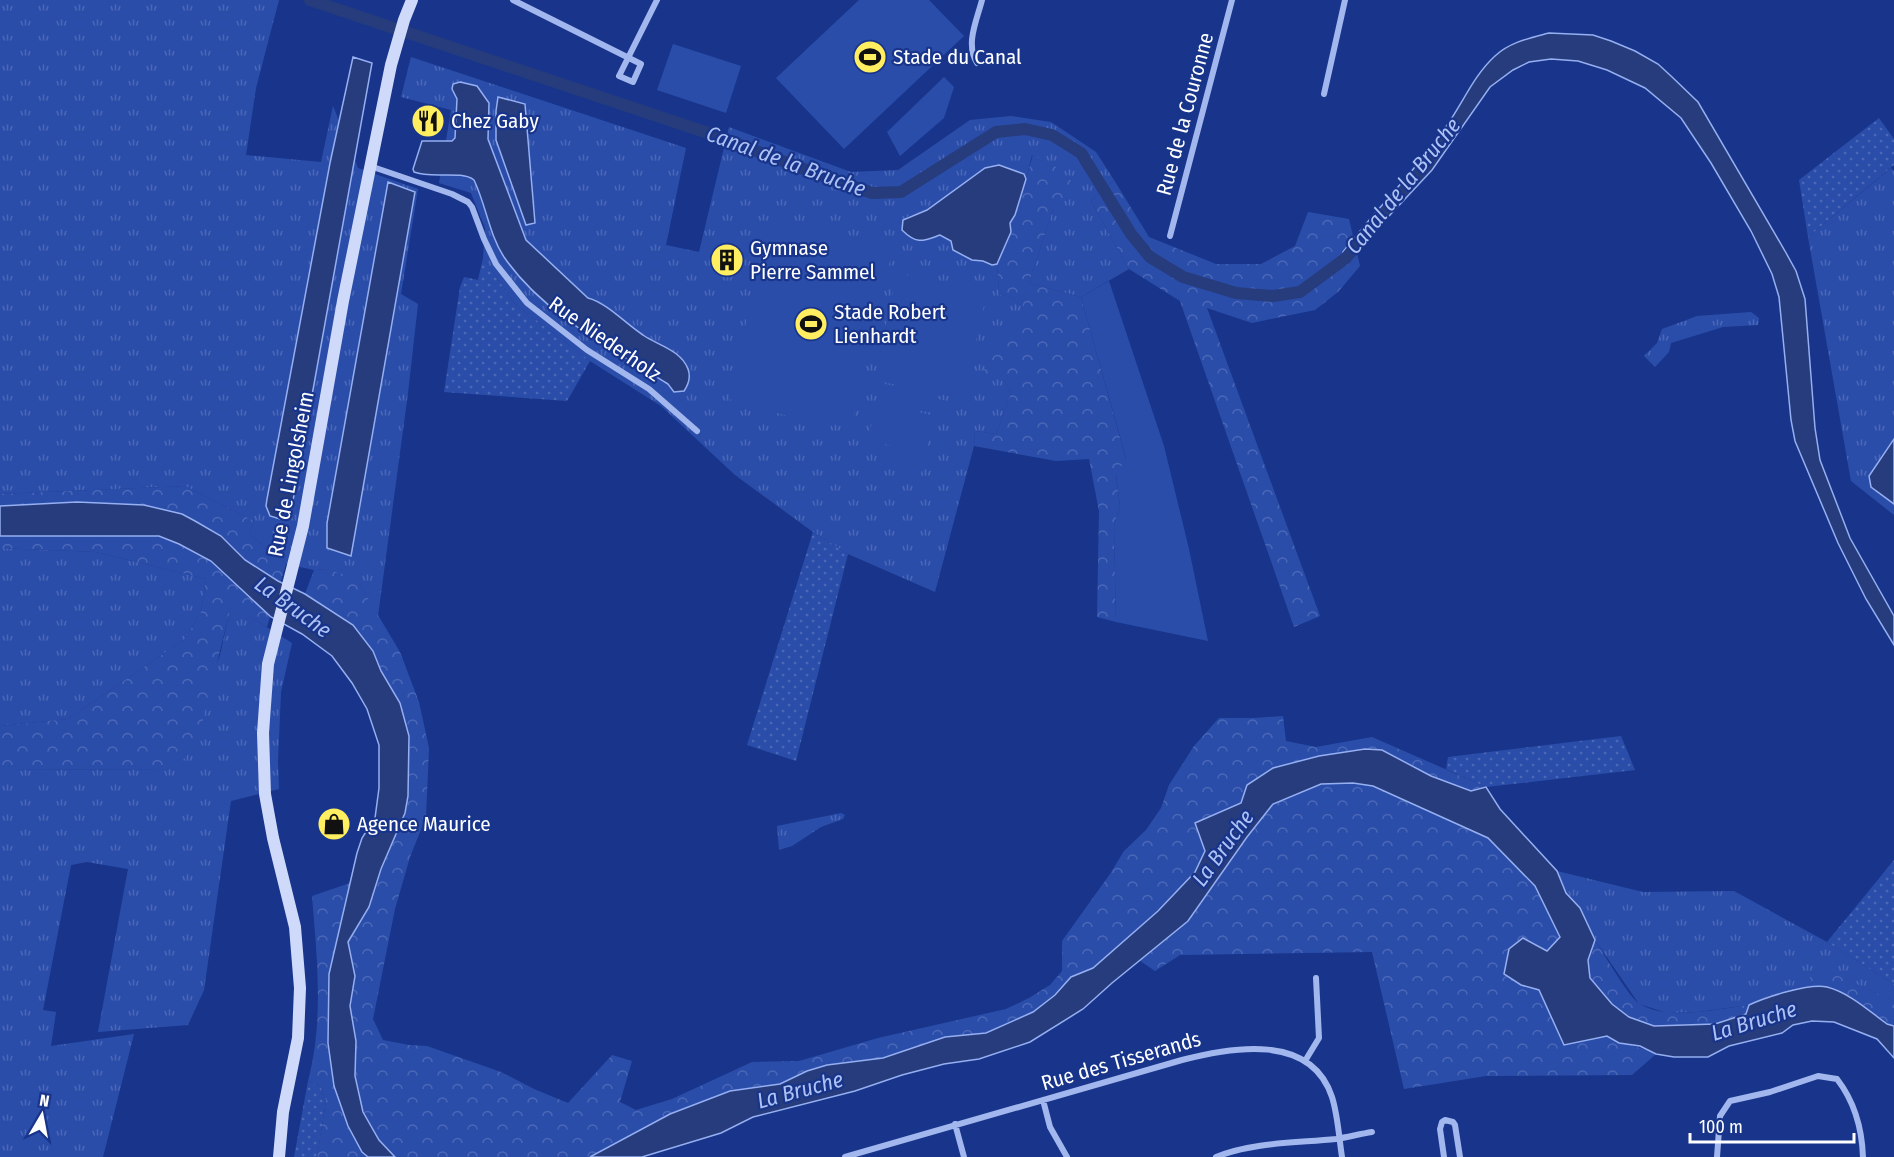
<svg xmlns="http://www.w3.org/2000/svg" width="1894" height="1157" viewBox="0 0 1894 1157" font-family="'Fira Sans Condensed',sans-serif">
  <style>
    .grass { fill: url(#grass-tufts) }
    .forest { fill: url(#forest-crowns) }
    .park { fill: #2b4daa }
    .garden { fill: url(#garden-dots) }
    .water { fill: #263c7d; stroke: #95aff1; stroke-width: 1.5 }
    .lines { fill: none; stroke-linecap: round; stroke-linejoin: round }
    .canal { stroke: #263c7d; stroke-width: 12 }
    .street { stroke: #a2b7ee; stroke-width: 6 }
    .secondary { stroke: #cfdafa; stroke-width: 12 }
    .labels { text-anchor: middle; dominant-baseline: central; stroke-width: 4.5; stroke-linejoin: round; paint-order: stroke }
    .poi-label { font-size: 21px; fill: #fff; stroke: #18358b; text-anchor: start }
    .street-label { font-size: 21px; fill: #fff; stroke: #18358b }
    .water-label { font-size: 22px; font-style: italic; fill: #aec2f5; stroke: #18358b }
  </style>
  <defs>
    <pattern id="grass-tufts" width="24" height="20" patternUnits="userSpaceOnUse" patternTransform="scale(1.5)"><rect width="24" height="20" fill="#2b4daa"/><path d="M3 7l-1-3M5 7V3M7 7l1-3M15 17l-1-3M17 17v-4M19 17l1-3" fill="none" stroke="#4b68b7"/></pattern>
    <pattern id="forest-crowns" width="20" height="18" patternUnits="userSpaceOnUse" patternTransform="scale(1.5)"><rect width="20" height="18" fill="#2b4daa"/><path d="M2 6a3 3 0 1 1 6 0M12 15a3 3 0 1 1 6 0" fill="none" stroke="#4b68b7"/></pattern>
    <pattern id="garden-dots" width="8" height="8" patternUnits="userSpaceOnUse" patternTransform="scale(1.5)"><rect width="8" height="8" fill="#2b4daa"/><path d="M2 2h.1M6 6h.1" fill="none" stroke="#4b68b7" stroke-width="1.8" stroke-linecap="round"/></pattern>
  </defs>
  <rect width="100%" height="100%" fill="#18358b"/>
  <!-- grass -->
  <path class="grass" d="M0,0h279l-23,88 -10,67 75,7 12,-56 25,62 60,21 -17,105 17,10 -10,89 -30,223 -18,-31 -33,-16 -13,1 -28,-6 -37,-30 5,-13 -69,-35 -185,8z
    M411,57l275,91 -20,97 33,7 30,-125 122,45 47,-2 72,-50 41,-4 40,6 45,30 18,28 -23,21 38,68 -48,28 -52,-14 24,-74 -21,-54 -6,24 -2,-5c-14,-5 -25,-12 -39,-6l-58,42 -20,7 -5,13c14,14 21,11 37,5l12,6 2,9 19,10 11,1 9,4 5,-1 2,30 26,7 -21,79 7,13 -15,41 -21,-3 -1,15 -39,146 -87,-38 -35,-22 -78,-57 -74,-69 -71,-45 -75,-57 -32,-46 2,-30 -14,-35 -32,-10 12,-73 -50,-13z
    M1891,168l3,3v344l-43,-34 -43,-244z
    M1751,312l8,6 -1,7 -35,2 -52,16 -2,9 -14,15 -11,-11 13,-13 5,-14 35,-13z
    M0,548l96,4 110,27 -5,33 -16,27 -117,80 -68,7z
    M231,605l61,38 -11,49 -3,69 1,28 -48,12 -27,189 -16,35 -90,7 30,-163 -41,-7 -16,3 -28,145 13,2 -5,34 83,-12 -31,123h-103v-387l175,-1 45,-114z
    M841,813l4,2 -2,4 -22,8 -29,19 -13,4 -2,-24z
    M1557,871l86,21 91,-1 93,51 67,42v17l-70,-31 -35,21 -21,5 -19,9 -51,7 -31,1 -28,-9 -44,-64 -15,-32 -14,-15z"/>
  <!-- forest -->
  <path class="forest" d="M1033,155c21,8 31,17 46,35l-26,19 -24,74 52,14 45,162 -10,17 4,30 -6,20 2,96 -19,-5 2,-106 -10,-52 -33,2 -82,-15 1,-15 21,3 15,-41 -7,-13 -21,-4 6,-33 27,-16 8,-26 -25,-7 -2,-30 13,-32v-9l5,-8z
    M1114,180l35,57 67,27h45l34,-18 13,-34 41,7 11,47 -22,26 -23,18 -63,13 -45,-15 113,308 -26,11 -114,-326 -51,-32 -38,-68z
    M185,486l69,35 -5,13 37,30 -19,63 -36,-21 -34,138 -22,25 -175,1v-44l68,-7 117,-80 16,-27 5,-33 -110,-27 -96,-4v-54z
    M327,569l18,6 15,10 40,67 19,50 10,46 -3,69 -16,40 -15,52 -22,110 10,21 26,5 18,1 74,26 33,17 34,14 44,-48 20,6 -12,41 16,8 36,-11 80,-37 47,-1 79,-23 128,-29 23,-11 21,-13 12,-14v-30l48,-67 14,-23 22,-21 15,-22 8,-23 25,-39 25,-28h35l29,-2 3,25 30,6 56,-10 114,50 -15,4 -40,-15 -49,-26 -17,-1 -46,7 -46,12 -26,17 -5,18 -47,20 10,28 -10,21 -37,39 -65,57 -22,9 -16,18 -22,17 -47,21 -41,4 -62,21 -56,7 -20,6 -27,13 -50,7 -60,23 -80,43h-195l-16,-17 -16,-28 -8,-36 1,-35 -6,-35 5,-30 -7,-34 21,-35 18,-53 -6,-183 -8,-20 -20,-26 -48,-31 9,-24z
    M1353,783l20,3 115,52 47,49 25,50 -39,48 18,5 25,55 43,-9c16,9 33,10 49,18l-24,21 -146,1 -82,13 -32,-137 -192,3 -25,16 -16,-11 49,-39 59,-84 26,-33 48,-20z
    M350,883l-21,91 5,112 14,40 14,26 6,5h-51l9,-56 -6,-15 -12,-5c16,-60 9,-124 4,-185z
    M1595,940c8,12 34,58 45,64 27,17 78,5 109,1l-2,9 -32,10 -61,2 -25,-9 -17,-13 -22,-26 -2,-18z
    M1823,969l71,32v25l-6,-2 -37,-27 -26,-10 -36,4z"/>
  <!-- park -->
  <path class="park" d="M859,0h70l35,36 -120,113 -68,-71z
    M673,44l68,22 -15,47 -69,-23z
    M944,77l10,10 -10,31 -44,38 -13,-24z
    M769,220c43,6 83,15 124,28l-42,179c-44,-6 -79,-14 -122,-28z
    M897,273l90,19 -24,107 -89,-19z
    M1109,281l55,165 25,103 19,92 -92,-19 -2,-96 6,-20 -4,-31 10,-17 -45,-161z
    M881,383l28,7v2l46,11 -3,14 -47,-10v2l30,7 -14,57 -29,-6 4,-20 -28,-7z"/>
  <!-- garden -->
  <path class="garden" d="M1879,118l15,21v26l-86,72 -9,-57z
    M483,258l32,46 75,57 -23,40 -123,-9 16,-105 4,-10 14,3z
    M813,532l35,22 -52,207 -49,-16z
    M1621,736l14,34 -149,17 -40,-18 2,-12z
    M1894,860v124l-67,-42z
    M308,1081l12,5 6,15 -9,56h-23z"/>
  <!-- water -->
  <path class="water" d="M1549,33l44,2 18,6 24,10 23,13 13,12 27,26 87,149 11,20 9,28 10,129 5,32 30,78 44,78v29l-28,-46 -28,-56 -43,-102 -4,-21 -12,-123 -7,-23 -21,-43 -40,-68 -30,-45 -36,-30 -38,-18 -29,-9 -27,-2 -22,3 -16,8 -23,17 -58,83 -84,90 -5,-8c32,-42 72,-80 102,-124 17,-23 28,-52 50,-72 15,-14 35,-18 54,-23z
    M353,57l19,6 -80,443 -4,11 -8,2 -10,-3 -4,-10 1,-7 63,-336z
    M460,82l17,4 12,17 -1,36 38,101 62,58c19,5 38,26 55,37 14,10 38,15 45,34 3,8 0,16 -4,22l-10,1 -6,-8c-57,-36 -125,-70 -164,-127 -15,-23 -18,-52 -30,-77 -13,-10 -42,-1 -60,-8l-1,-3 9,-28h30l3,-3 2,-39 -5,-10 1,-5z
    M498,97l27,7 10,119 -9,2 -30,-85v-29z
    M999,165l25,9 2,5 -11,36 -5,8 1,9 -14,32 -5,1 -9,-4 -11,-1 -19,-10 -2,-9 -11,-6c-17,6 -23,10 -38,-5l1,-10 24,-10 58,-42z
    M388,182l27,10 -64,364 -24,-8v-25z
    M1894,439v65l-23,-17 -2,-11z
    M77,502l67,3 38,9 13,7 26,15 24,24 33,21 27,13 48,31 20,26 8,20 19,32 9,33 -1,60 -3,17 -24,56 -12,38 -21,35 7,34 -5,30 6,35 -1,35 8,36 16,28 16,17h-27l-6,-5 -14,-26 -14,-40 -6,-43 1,-69 28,-121 5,-15 13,-20 4,-30v-43l-12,-36 -15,-26 -20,-27 -30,-22 -31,-17 -60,-56 -32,-17 -20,-8h-159v-30z
    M1365,749l17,1 49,26 40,15 15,-4 14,22 57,62 9,22 14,15 15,32 -7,20 2,18 22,26 17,13 25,9 61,-2 31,-10 3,-9c17,-8 60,-22 78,-18 23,6 42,24 60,37l7,2v32l-17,-19 -43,-17 -22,-1 -19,4 -11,8 -53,13 -21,11h-34l-18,-3 -16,-8 -21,-3 -12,-7 -43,9 -25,-55 -18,-5 -17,-11 5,-25 14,-11 24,13 13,-14 -25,-51 -47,-48 -115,-52 -20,-3 -32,1 -48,20 -26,33 -59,84 -76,62 -29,26 -53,33 -51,17 -35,5 -42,11 -47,16 -102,26 -32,16 -79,24h-52l80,-43 60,-23 50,-7 27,-13 20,-6 56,-7 62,-21 41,-4 47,-21 22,-17 16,-18 22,-9 65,-57 37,-39 10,-21 -10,-28 46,-20 6,-18 26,-17 46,-12z"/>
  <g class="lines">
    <!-- canal -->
    <path class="canal" d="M310,0l404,135 87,33 71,25 29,-1 95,-60 29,-3 27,6 29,18 50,81 19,23 33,20 53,16 37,3 27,-4 46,-34 10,-12"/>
    <!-- street -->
    <path class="street" d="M513,0l128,64 -8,18 -14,-6 38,-76
      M977,63c-12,-19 0,-43 5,-63
      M1324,94l21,-94
      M370,166l82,28 16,8 4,5 12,32 12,25 31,39 60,47 62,39 48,42
      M1170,236l62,-236
      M1305,1061l14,-23 -3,-60
      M1043,1100l7,27 17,30
      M955,1124l9,33
      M845,1157l337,-97c50,-13 129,-27 150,37 6,19 7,41 10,60
      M1216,1157c37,-15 80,-14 120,-18 12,-2 24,-5 36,-7
      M1444,1157l-4,-28 2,-7 3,-2 8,2 2,3 5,32
      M1717,1157l3,-41 10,-15 40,-9 48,-16 19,3c17,22 25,50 26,78"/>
    <!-- secondary -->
    <path class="secondary" d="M279,1157l4,-45 15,-74 2,-50 -5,-61 -22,-89 -8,-44 -2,-61 5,-69 35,-138 40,-225 48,-236 13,-45 8,-20"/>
  </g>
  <!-- icons -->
  <defs>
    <symbol id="stadium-disc" viewBox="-11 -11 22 22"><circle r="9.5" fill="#ffee5f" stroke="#18358b"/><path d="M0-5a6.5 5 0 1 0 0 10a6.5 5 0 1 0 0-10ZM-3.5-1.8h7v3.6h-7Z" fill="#111"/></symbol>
    <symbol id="restaurant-disc" viewBox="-11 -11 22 22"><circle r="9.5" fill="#ffee5f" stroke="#18358b"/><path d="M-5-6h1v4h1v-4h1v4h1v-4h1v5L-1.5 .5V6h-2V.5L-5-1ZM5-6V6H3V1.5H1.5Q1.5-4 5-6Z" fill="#111"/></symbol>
    <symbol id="building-disc" viewBox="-11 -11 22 22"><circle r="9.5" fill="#ffee5f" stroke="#18358b"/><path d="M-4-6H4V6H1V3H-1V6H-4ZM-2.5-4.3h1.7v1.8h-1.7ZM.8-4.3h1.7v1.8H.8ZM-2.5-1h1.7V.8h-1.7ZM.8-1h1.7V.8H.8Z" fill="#111"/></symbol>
    <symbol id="shop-disc" viewBox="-11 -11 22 22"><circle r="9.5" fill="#ffee5f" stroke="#18358b"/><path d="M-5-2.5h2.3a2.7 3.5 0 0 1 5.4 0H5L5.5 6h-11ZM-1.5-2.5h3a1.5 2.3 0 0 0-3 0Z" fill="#111"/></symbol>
  </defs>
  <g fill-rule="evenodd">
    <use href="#stadium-disc" x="851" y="38" width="38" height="38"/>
    <use href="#restaurant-disc" x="409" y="102" width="38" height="38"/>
    <use href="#building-disc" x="708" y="241" width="38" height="38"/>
    <use href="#stadium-disc" x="792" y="305" width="38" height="38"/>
    <use href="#shop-disc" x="315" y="805" width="38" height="38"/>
  </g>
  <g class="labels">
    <!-- poi labels -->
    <g class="poi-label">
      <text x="893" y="57">Stade du Canal</text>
      <text x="451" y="121">Chez Gaby</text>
      <text x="750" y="248">Gymnase<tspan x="750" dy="24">Pierre Sammel</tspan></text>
      <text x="834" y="312">Stade Robert<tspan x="834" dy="24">Lienhardt</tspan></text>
      <text x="357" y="824">Agence Maurice</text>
    </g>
    <!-- street labels -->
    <g class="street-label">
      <text transform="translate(1185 114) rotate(-75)">Rue de la Couronne</text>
      <text transform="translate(605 339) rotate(35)">Rue Niederholz</text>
      <text transform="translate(291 474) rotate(-79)">Rue de Lingolsheim</text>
      <text transform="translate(1121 1061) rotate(-16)">Rue des Tisserands</text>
    </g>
    <!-- water labels -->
    <g class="water-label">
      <text transform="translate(786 161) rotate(20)">Canal de la Bruche</text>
      <text transform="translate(1403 186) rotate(-51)">Canal de la Bruche</text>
      <text transform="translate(293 607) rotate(36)">La Bruche</text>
      <text transform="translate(1223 848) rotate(-54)">La Bruche</text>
      <text transform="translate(1754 1021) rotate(-17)">La Bruche</text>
      <text transform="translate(800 1090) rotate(-15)">La Bruche</text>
    </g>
  </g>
  <!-- north arrow -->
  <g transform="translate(42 1115) rotate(10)" stroke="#18358b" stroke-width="4.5" paint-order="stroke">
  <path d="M0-4.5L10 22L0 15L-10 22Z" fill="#ffffff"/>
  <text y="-9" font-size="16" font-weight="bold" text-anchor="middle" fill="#ffffff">N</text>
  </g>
  <!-- scale -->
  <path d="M1690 1133v9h164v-9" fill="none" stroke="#ffffff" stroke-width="3"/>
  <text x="1699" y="1133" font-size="18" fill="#ffffff" stroke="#18358b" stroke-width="4.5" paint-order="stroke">100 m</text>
</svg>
